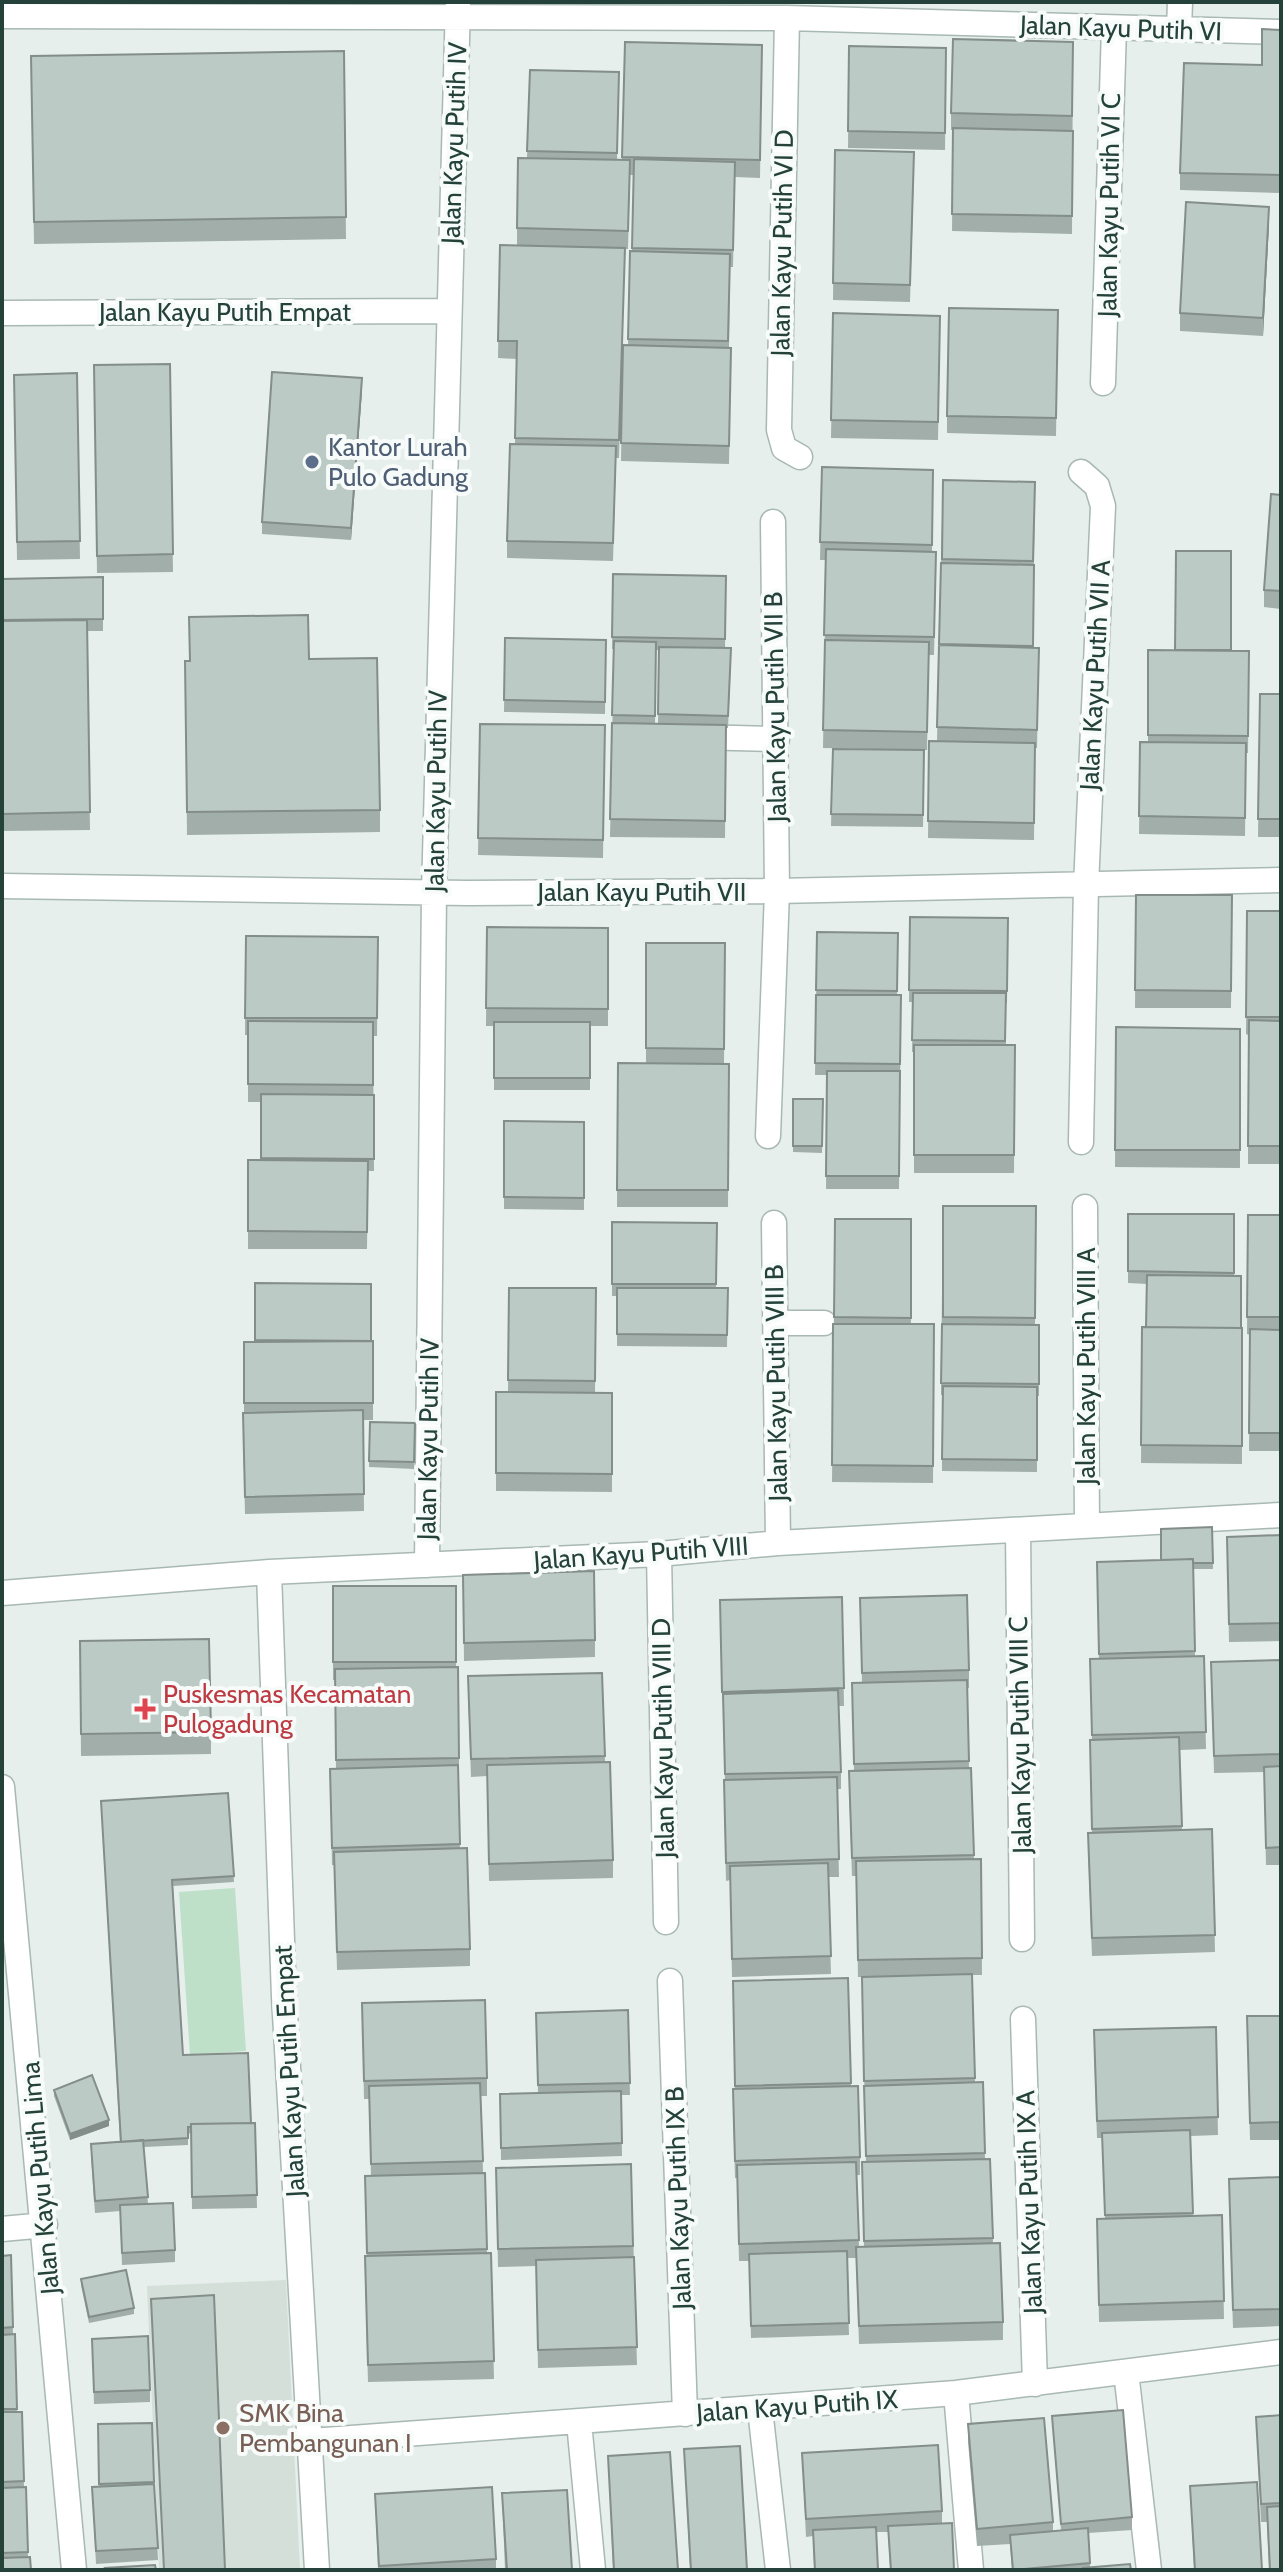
<svg xmlns="http://www.w3.org/2000/svg" width="1283" height="2572" viewBox="0 0 1283 2572" font-family="Cabin,sans-serif">
  <style>
    .built { fill: #d4dfda }
    .park { fill: #bfe0c8 }
    .lines { fill: none; stroke-linecap: round; stroke-linejoin: round }
    .street-casing { stroke: #a8b8b2; stroke-width: 27 }
    .street { stroke: #fff; stroke-width: 24 }
    .wall { fill: #a1aea9; fill-rule: evenodd }
    .shaded-wall { fill: #838d89 }
    .building { fill: #bbcac4; stroke: #838d89; stroke-width: 2 }
    .service-dot { fill: #5c6f8a; stroke: #f7fbf9; stroke-width: 3 }
    .health-dot { fill: #e0444e; stroke: #f7fbf9; stroke-width: 3 }
    .education-dot { fill: #8d6e63; stroke: #f7fbf9; stroke-width: 3 }
    .labels { text-anchor: middle; dominant-baseline: central; stroke-width: 8; stroke-linejoin: round; paint-order: stroke }
    .street-label { font-size: 26px; fill: #24423a; stroke: #f7fbf9 }
    .service-label { font-size: 26px; fill: #4e5e75; stroke: #f7fbf9; text-anchor: start }
    .health-label { font-size: 26px; fill: #be3a42; stroke: #f7fbf9; text-anchor: start }
    .education-label { font-size: 26px; fill: #785e54; stroke: #f7fbf9; text-anchor: start }
  </style>
  <rect width="100%" height="100%" fill="#e6efeb"/>
  <!-- built -->
  <path class="built" d="M286,2280l14,290h-141l-12,-284z"/>
  <!-- park -->
  <path class="park" d="M235,1888l11,163 -56,4 -11,-163z"/>
  <g class="lines">
    <defs>
      <path id="street" d="M2,16l785,2 494,14
        M787,18l-8,412 5,18 16,9
        M1179,29l1,-27
        M2,313l447,-2
        M1103,383l11,-355
        M1081,472l16,14 6,20 -17,380 -5,256
        M696,737l81,2
        M2,886l465,7 310,-2 504,-11
        M768,1136l9,-245 -4,-369
        M1085,1207l2,318
        M774,1223l4,320
        M776,1323h48
        M1018,1530l4,409
        M659,1554l7,368
        M427,1565l7,-672 24,-891
        M269,1572l15,425 33,573
        M2,1593l267,-21 390,-18 119,-11 503,-28
        M2,1787l72,783
        M670,1981l15,433
        M1023,2019l12,365
        M2,2229l43,-4
        M1126,2372l23,198
        M956,2393l15,177
        M760,2409l18,161
        M579,2422l14,148
        M311,2441l645,-48 325,-41"/>
    </defs>
    <!-- street casing -->
    <use href="#street" class="street-casing"/>
    <!-- street -->
    <use href="#street" class="street"/>
  </g>
  <!-- wall -->
  <path class="wall" d="M1281,30v163l-101,-3v-17l82,-108z
    M625,42l137,3 -2,133 -25,-1 -2,90h-3l-1,81h2l-2,116 -108,-3 2,-116h5l2,-94h2l2,-76h-4l-2,74h-3l-6,209h-3l-3,103 -106,-3v-17l8,-97 2,-85 -19,-1 2,-113h17v-17l10,-70 3,-88 89,2 -2,88h5z
    M1073,42l-1,192 -120,-3 1,-101h-2v-17z
    M849,46l97,2 -1,102 -97,-2z
    M344,51l2,188 -312,5 -3,-188z
    M835,150l79,20 -4,132 -77,-2z
    M1269,224l-6,112 -83,-5v-18z
    M1058,310l-2,126 -109,-3v-17z
    M833,313l107,3 -2,124 -107,-2z
    M170,364l3,208 -76,1 -3,-208z
    M77,373l3,186 -63,1 -3,-185z
    M362,390l-11,150 -89,-6v-12z
    M822,467l111,3 -1,82 4,17 -2,86h-5l-2,95 -104,-2 3,-188h-6z
    M943,480l92,2 -2,166h6l-2,100h-2l-1,92 -106,-2 1,-97h8z
    M1281,495v114l-17,-2v-17z
    M613,574l113,2 -1,72 6,13 -3,67h-2l-1,110 -115,-1 4,-188h-2zM656,650h3l-1,74h-3z
    M103,577v54h-16l3,199 -88,1v-252z
    M505,638l101,2 -1,74 -101,-2z
    M1148,650l101,1 -1,102h-2l-1,83 -106,-2 1,-92h8z
    M309,659l71,151v22l-193,3 -2,-174z
    M1260,694h21v143h-23z
    M480,724l125,1 -2,133 -125,-3z
    M833,749l91,1 -1,77 -92,-1z
    M1136,895h96l-1,113h-96z
    M1247,911h34v253h-33v-129l-2,-1z
    M910,917l98,1 -1,85h-1v42h9l-1,128h-100v-121h-2l1,-50h-4z
    M487,927l121,1v98h-18v64h-96v-64h-8z
    M817,932l81,1 -1,62h4l-2,194h-73l1,-114h-12z
    M246,936l132,1 -1,99h-4l1,135h-6l-1,78h-119v-89h13v-58h-13v-67h-3z
    M646,943h79l-1,121h5l-1,143h-111l1,-144h28z
    M1116,1027l124,2v139l-125,-1z
    M793,1099h30l-1,54 -29,-1z
    M504,1121l80,1v88l-80,-1z
    M943,1206h93l-1,119h4v71h-2v76l-95,-1v-76h-1v-12z
    M1128,1214h106v62l7,52h1v136l-101,-1 1,-136h4l1,-43 -19,-1z
    M1248,1215h33v236h-32l1,-116 -3,-1z
    M835,1219h76v105h23l-1,159 -101,-1z
    M612,1222l105,1 -1,65h12l-1,59 -110,-1v-50h-5z
    M255,1283l118,58v79h-10l1,91 -119,3 -2,-83 1,-18v-71h11z
    M509,1288h87l-1,105h17v99l-116,-1v-99h12z
    M370,1422l45,1 -1,46 -45,-2z
    M1212,1527l1,42h-20l2,87h9l2,93 -26,1 2,80 30,-1 3,123 -123,4 -4,-106 4,-18 -2,-74 2,-18 -2,-81h9l-2,-80 64,-19z
    M1281,1535v106l-52,1 -2,-105z
    M463,1575l132,65v17l-131,4z
    M333,1586h123v81l3,91v18h-1l2,72 10,101v17l-133,4 -3,-105h-2l-2,-96h6l-1,-89h-2z
    M842,1597l2,109h-5l2,66v17h-4l2,88h-11l3,97 -99,3 -2,-97 -4,1 -2,-83 1,-18 -5,-180z
    M860,1598l109,72v18h-2l2,80h2l3,92 7,-1 1,116h-10l3,107h8l2,77h5l3,84 10,79v18l-144,4 -3,-86h-9l2,77 -98,3 -2,-77h-10l-2,-83h-2l-2,-71 2,-18 -2,-108 115,-3 3,108 9,71v18h-3l2,72h5l-2,-85h4l-4,-185h-4l-2,-101h-4l-3,-87 5,-18 -2,-88h10z
    M80,1641l131,91v22l-130,2z
    M1281,1660v205h-15l-2,-93 -50,1 -3,-94z
    M602,1673l3,89 8,98v18l-124,3 -2,-105 -16,1 -3,-83z
    M228,1793l6,89 -61,4 10,169 68,68h4l2,85 -65,1 -1,-76 -3,1v11l-44,2 4,57 27,46v12l-53,3 -2,-54 -25,2 -4,-57v-12l29,-2 -19,-341z
    M362,2003l125,75v18h-6l2,77h2l2,80h4l3,126 -126,3 -3,-108 2,-18 -2,-80h6l-2,-77h-5z
    M628,2010l2,85h-9l1,61 -121,4 -1,-66 38,-1 -2,-80z
    M1247,2016h34v124h-31z
    M1216,2027l2,108 -27,1 2,80 29,-1 2,104 -125,3 -2,-103h8l-3,-81h-5l-3,-90z
    M54,2090l55,36 -39,14 -16,-44z
    M631,2164l6,201 -99,3 -2,-102 -38,1 -2,-99z
    M1281,2177v149l-48,2 -4,-132z
    M11,2255l2,79h2l2,78h5l2,75h2l2,70 -26,13v-314z
    M81,2279l53,29v6l-45,9 -8,-38z
    M92,2339l58,51v12l-56,2z
    M1281,2415v155h-12l-2,-48h-6l-5,-105z
    M1052,2416l80,101v13l-44,3 2,34 41,3h-119l-2,-26 -33,2 -9,-104v-18l85,98v9l8,-1z
    M152,2423l2,61 4,76 -62,4 -4,-77h7l-1,-63z
    M684,2449l63,121h-57z
    M802,2453l140,58v12l12,47h-64l-2,-38h-12l2,38h-64l-1,-34 -7,1z
    M608,2456l70,114h-65z
    M1190,2486l72,84h-68z
    M502,2493l70,77h-67z
    M375,2494l121,65v11h-118z"/>
  <!-- shaded-wall -->
  <path class="shaded-wall" d="M1269,207v17l-6,112v-18z
    M362,378v12l-11,150v-12z
    M109,2120v6l-39,14v-6z"/>
  <!-- building -->
  <path class="building" d="M1262,29l19,1v145l-101,-2 4,-110 78,2z
    M953,39l120,3 -1,74 -121,-3z
    M625,42l137,3 -2,115 -138,-3z
    M849,46l97,2 -1,85 -97,-2z
    M344,51l2,166 -312,5 -3,-166z
    M530,70l89,2 -2,81 -90,-2z
    M953,128l120,3 -1,85 -120,-2z
    M835,150l79,2 -4,133 -77,-2z
    M518,158l112,2 -2,71 -111,-3z
    M634,159l101,3 -2,88 -101,-2z
    M1186,202l83,5 -6,111 -83,-5z
    M500,245l125,3 -6,192 -104,-2 2,-97h-19z
    M630,251l100,3 -2,87 -100,-2z
    M949,308l109,2 -2,108 -109,-2z
    M833,313l107,3 -2,106 -107,-2z
    M623,345l108,3 -2,98 -108,-3z
    M170,364l3,190 -76,2 -3,-191z
    M272,372l90,6 -11,150 -89,-6z
    M77,373l3,168 -63,1 -3,-167z
    M510,444l106,2 -3,97 -106,-2z
    M822,467l111,3 -1,75 -112,-3z
    M943,480l92,2 -2,79 -91,-2z
    M1271,494l10,1v96l-17,-1z
    M826,549l110,3 -2,85 -110,-2z
    M1176,551h55v99h-56z
    M941,563l93,2 -1,81 -94,-2z
    M613,574l113,2 -1,63 -113,-2z
    M103,577v42l-101,1v-41z
    M308,615l1,44 68,-1 3,152 -193,2 -2,-151h5l-1,-44z
    M87,620l3,192 -88,2v-193z
    M505,638l101,2 -1,62 -101,-2z
    M825,640l104,2 -2,90 -104,-2z
    M614,641l42,1 -1,74 -43,-1z
    M939,645l100,3 -2,82 -100,-3z
    M659,647l72,1 -3,68 -70,-2z
    M1148,650l101,1 -1,85 -100,-1z
    M1260,694h21v125h-23z
    M612,723l114,2 -1,96 -115,-2z
    M480,724l125,1 -2,115 -125,-2z
    M929,741l106,2 -1,80 -106,-2z
    M1140,742l106,1 -1,75 -106,-2z
    M833,749l91,1 -1,65 -92,-1z
    M1136,895h96l-1,96 -96,-1z
    M1247,911h34v106h-35z
    M910,917l98,1 -1,73 -98,-1z
    M487,927l121,1v81l-122,-1z
    M817,932l81,1 -1,58 -81,-1z
    M246,936l132,1 -1,81h-132z
    M646,943h79l-1,106 -78,-1z
    M913,993h93l-1,48 -93,-1z
    M816,995h85l-1,69 -85,-1z
    M1249,1020l32,1v125h-33z
    M248,1021l125,1v63l-125,-1z
    M494,1022h96v56h-96z
    M1116,1027l124,2v121h-125z
    M914,1045h101l-1,110h-100z
    M618,1063l111,1 -1,126h-111z
    M827,1071h73l-1,105h-73z
    M261,1094l113,1v64l-113,-1z
    M793,1099h30l-1,47h-29z
    M504,1121l80,1v76l-80,-1z
    M248,1160l120,1 -1,71 -119,-1z
    M943,1206h93l-1,112 -92,-1z
    M1128,1214h106v59l-106,-2z
    M1248,1215h33v102h-34z
    M835,1219h76v99l-77,-1z
    M612,1222l105,1 -1,61h-104z
    M1147,1275l94,1v52l-95,-1z
    M255,1283l116,1v57l-116,-1z
    M509,1288h87l-1,93 -87,-1z
    M617,1288h111l-1,47 -110,-1z
    M833,1324h101l-1,142 -101,-1z
    M942,1324l97,1v59l-98,-1z
    M1142,1327l100,1v118l-101,-1z
    M1250,1329l31,1v103h-32z
    M373,1341v62h-129v-61z
    M943,1386l94,1v73l-95,-1z
    M496,1392l116,1v81l-116,-1z
    M363,1410l1,84 -119,3 -2,-84z
    M370,1422l45,1 -1,39 -45,-1z
    M1212,1527l1,36h-20v-4l-32,1v-31z
    M1281,1535v88l-52,1 -2,-87z
    M1193,1559l2,92 -96,3 -2,-92z
    M594,1571l1,69 -131,3 -1,-68z
    M333,1586h123v76h-123z
    M967,1595l2,75 -107,3 -2,-75z
    M842,1597l2,91 -122,4 -2,-92z
    M209,1639l2,93 -130,2 -1,-93z
    M1204,1656l2,76 -114,3 -2,-76z
    M1281,1660v94l-67,2 -3,-94z
    M458,1667l1,91 -123,2 -1,-91z
    M602,1673l3,83 -134,3 -3,-83z
    M967,1680l2,81 -115,3 -2,-81z
    M838,1690l3,82 -116,2 -2,-80z
    M1179,1737l3,89 -90,3 -2,-89z
    M610,1762l3,98 -124,4 -2,-99z
    M458,1765l2,79 -128,4 -2,-79z
    M1281,1766v81l-15,1 -2,-81z
    M971,1768l3,87 -122,3 -3,-87z
    M837,1777l2,82 -113,4 -2,-83z
    M228,1793l6,83 -62,4 11,175 65,-2 3,70 -60,1v3h-3v11l-67,4 -20,-341z
    M1212,1829l3,106 -123,3 -4,-105z
    M467,1848l3,101 -133,3 -3,-100z
    M981,1859l1,99 -124,2 -2,-99z
    M828,1863l3,93 -99,3 -2,-93z
    M972,1974l3,104 -111,3 -2,-104z
    M848,1978l3,105 -116,3 -2,-105z
    M485,2000l2,78 -123,3 -2,-78z
    M628,2010l2,73 -92,2 -2,-72z
    M1247,2016h34v106l-31,1z
    M1216,2027l2,90 -121,4 -3,-91z
    M92,2075l17,45 -39,14 -16,-44z
    M983,2082l2,71 -119,3 -2,-70z
    M480,2083l3,78 -112,3 -2,-78z
    M858,2086l2,71 -125,4 -2,-72z
    M621,2091l1,52 -121,5 -1,-54z
    M255,2123l2,72 -65,2 -1,-73z
    M1190,2130l3,83 -88,2 -3,-82z
    M143,2140l5,57 -53,4 -4,-57z
    M990,2159l3,79 -129,3 -2,-79z
    M856,2162l3,78 -120,4 -2,-79z
    M631,2164l2,82 -135,3 -2,-81z
    M485,2173l2,76 -120,4 -2,-77z
    M1281,2177v132l-48,1 -4,-131z
    M173,2203l2,47 -53,3 -2,-48z
    M1222,2215l2,86 -125,4 -2,-86z
    M1000,2243l3,79 -144,4 -3,-79z
    M847,2251l2,72 -98,3 -2,-72z
    M491,2253l3,108 -126,4 -3,-109z
    M11,2255l2,72 -11,1v-72z
    M634,2257l3,90 -99,3 -2,-90z
    M126,2270l8,38 -45,9 -8,-38z
    M214,2295l11,275h-61l-13,-271z
    M15,2334l2,75h-15v-74z
    M148,2336l2,54 -56,2 -2,-53z
    M1123,2410l9,107 -71,7 -9,-108z
    M2,2412h20l2,69 -22,1z
    M1281,2415v88l-20,1 -5,-87z
    M1044,2418l9,104 -76,7 -9,-105z
    M152,2423l2,59 -55,2 -1,-60z
    M938,2445l4,66 -136,8 -4,-66z
    M740,2446l7,124h-56l-7,-121z
    M670,2452l8,118h-64l-6,-114z
    M1257,2482l5,88h-67l-5,-84z
    M154,2484l4,64 -62,3 -4,-64z
    M26,2487l2,65 -26,1v-65z
    M492,2487l4,72 -117,7 -4,-72z
    M567,2490l5,80h-65l-5,-77z
    M1281,2506v64h-11l-3,-63z
    M952,2523l2,47h-63l-3,-44z
    M876,2527l2,43h-63l-2,-40z
    M1088,2528l2,35 -77,7 -3,-35z
    M30,2557l1,13h-29v-12z
    M1130,2564l1,6h-48v-2z
    M155,2565l1,5h-50l-1,-2z"/>
  <!-- markers -->
  <circle class="service-dot" cx="312" cy="462" r="8"/>
  <path class="health-dot" d="M141 1697h8v8h8v8h-8v8h-8v-8h-8v-8h8z"/>
  <circle class="education-dot" cx="223" cy="2428" r="8"/>
  <g class="labels">
    <!-- street labels -->
    <g class="street-label">
      <text transform="translate(1121 28) rotate(2)">Jalan Kayu Putih VI</text>
      <text transform="translate(454 143) rotate(-88)">Jalan Kayu Putih IV</text>
      <text transform="translate(1109 205) rotate(-89)">Jalan Kayu Putih VI C</text>
      <text transform="translate(782 243) rotate(-89)">Jalan Kayu Putih VI D</text>
      <text x="225" y="312">Jalan Kayu Putih Empat</text>
      <text transform="translate(1095 675) rotate(-87)">Jalan Kayu Putih VII A</text>
      <text transform="translate(775 707) rotate(-91)">Jalan Kayu Putih VII B</text>
      <text transform="translate(436 791) rotate(-89)">Jalan Kayu Putih IV</text>
      <text x="642" y="892">Jalan Kayu Putih VII</text>
      <text transform="translate(1086 1366) rotate(-90)">Jalan Kayu Putih VIII A</text>
      <text transform="translate(776 1383) rotate(-91)">Jalan Kayu Putih VIII B</text>
      <text transform="translate(428 1439) rotate(-89)">Jalan Kayu Putih IV</text>
      <text transform="translate(641 1553) rotate(-4)">Jalan Kayu Putih VIII</text>
      <text transform="translate(1020 1735) rotate(-91)">Jalan Kayu Putih VIII C</text>
      <text transform="translate(663 1738) rotate(-91)">Jalan Kayu Putih VIII D</text>
      <text transform="translate(289 2071) rotate(-93)">Jalan Kayu Putih Empat</text>
      <text transform="translate(40 2178) rotate(-95)">Jalan Kayu Putih Lima</text>
      <text transform="translate(678 2198) rotate(-92)">Jalan Kayu Putih IX B</text>
      <text transform="translate(1029 2202) rotate(-92)">Jalan Kayu Putih IX A</text>
      <text transform="translate(797 2406) rotate(-4)">Jalan Kayu Putih IX</text>
    </g>
    <!-- service labels -->
    <g class="service-label">
      <text x="328" y="447">Kantor Lurah<tspan x="328" dy="30">Pulo Gadung</tspan></text>
    </g>
    <!-- health labels -->
    <g class="health-label">
      <text x="163" y="1694">Puskesmas Kecamatan<tspan x="163" dy="30">Pulogadung</tspan></text>
    </g>
    <!-- education labels -->
    <g class="education-label">
      <text x="239" y="2413">SMK Bina<tspan x="239" dy="30">Pembangunan I</tspan></text>
    </g>
  </g>
  <!-- border -->
  <rect width="1283" height="2572" fill="none" stroke="#24423a" stroke-width="8"/>
</svg>
